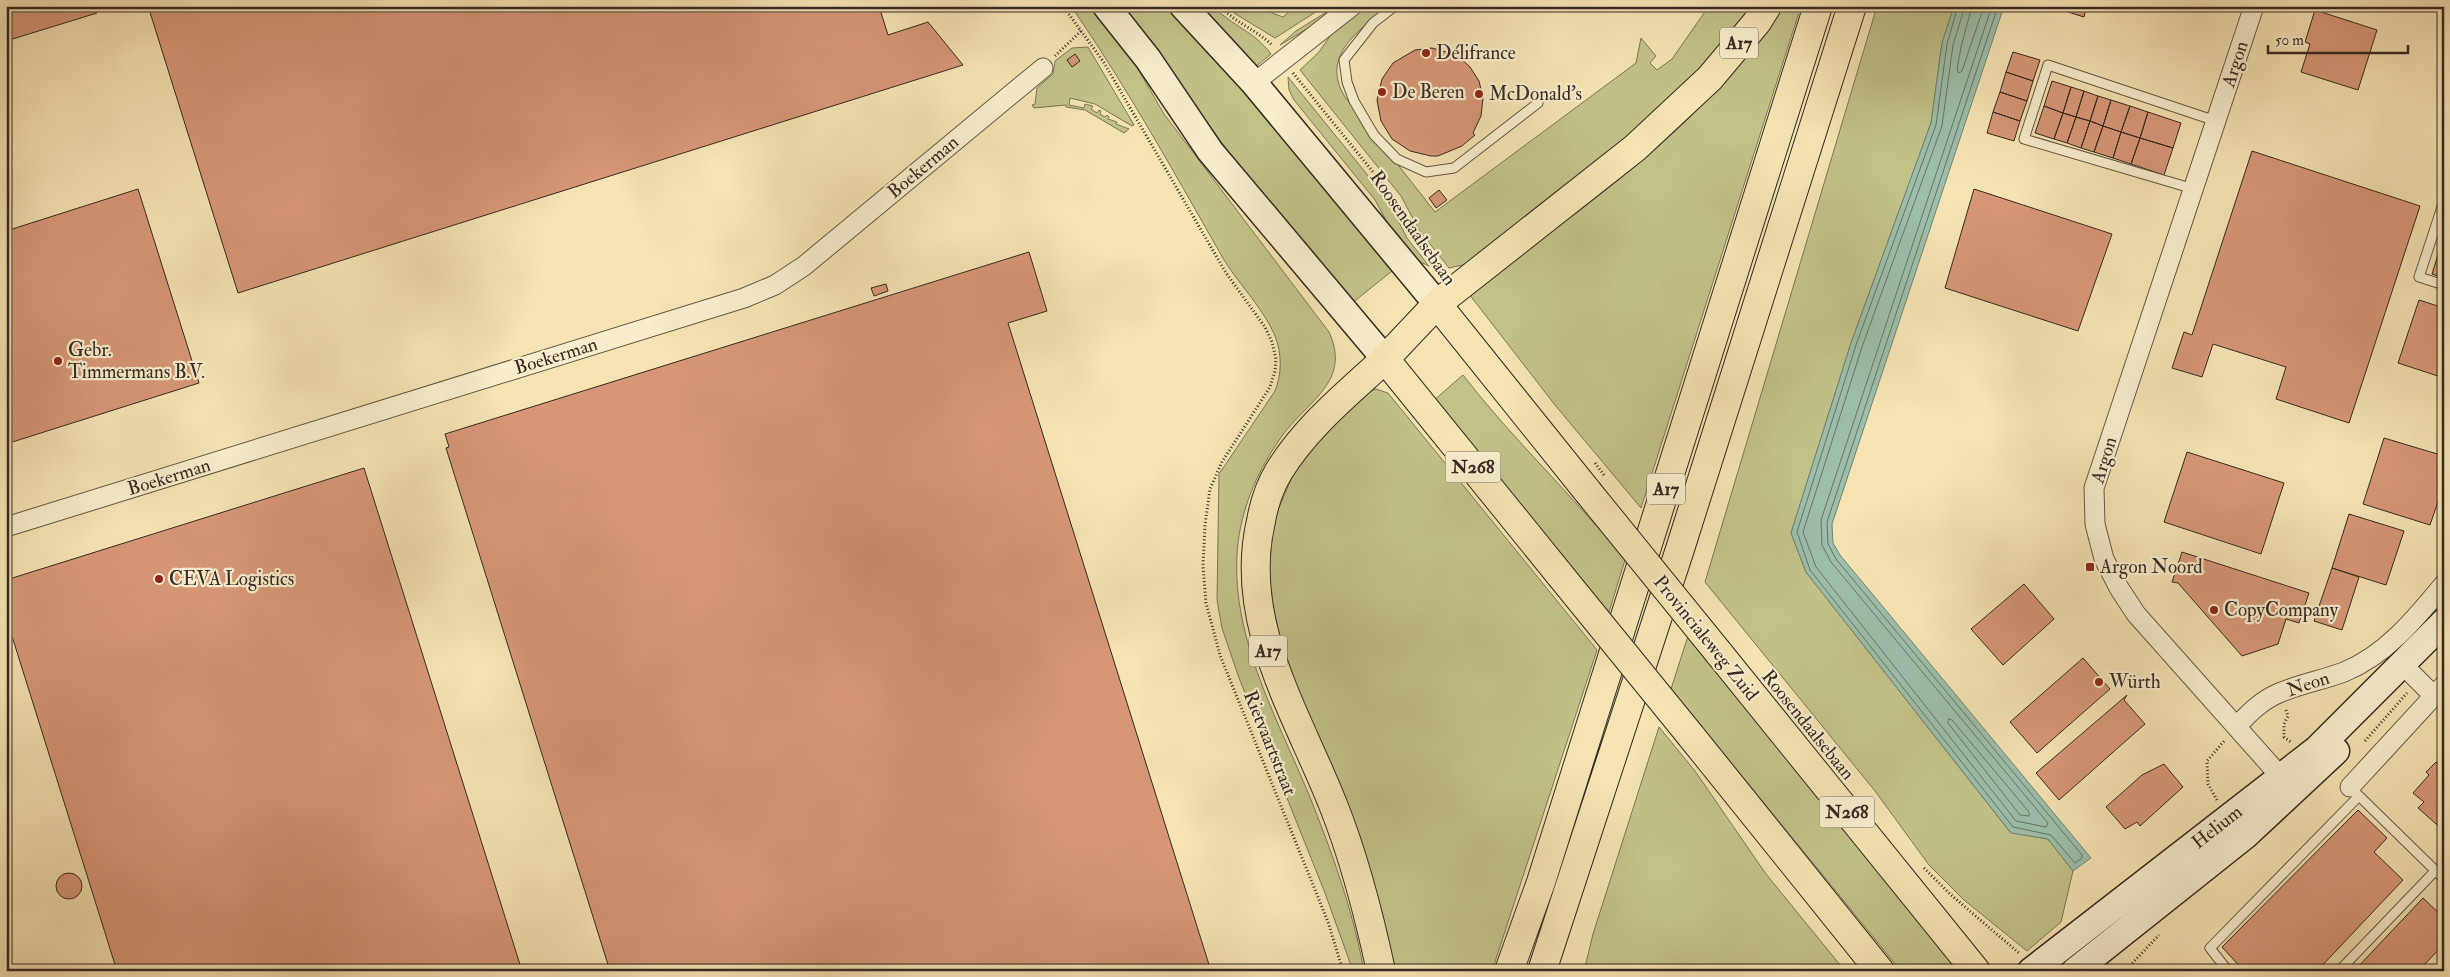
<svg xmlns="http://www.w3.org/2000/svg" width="2450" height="977" viewBox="0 0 2450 977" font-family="'IM FELL Double Pica',serif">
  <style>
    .green { fill: #c1c288; stroke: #7b7656 }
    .water { fill: #9cbeaa; stroke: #738274 }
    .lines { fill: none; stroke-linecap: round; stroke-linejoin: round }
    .shore { stroke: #687466; stroke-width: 1 }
    .building { fill: #d79776; stroke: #352923 }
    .lane-casing { stroke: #655847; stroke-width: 11 }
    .street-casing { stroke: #655847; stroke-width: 21 }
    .secondary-casing { stroke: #352923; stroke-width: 29 }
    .primary-casing { stroke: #352923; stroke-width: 30 }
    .highway-casing { stroke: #352923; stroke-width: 30 }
    .path { stroke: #352923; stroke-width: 3; stroke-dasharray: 1 2.5; stroke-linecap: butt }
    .lane { stroke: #f8edcd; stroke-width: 9 }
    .street { stroke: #f8edcd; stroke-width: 19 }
    .secondary { stroke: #f8edcd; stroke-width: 26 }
    .primary { stroke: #f5e3b2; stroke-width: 28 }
    .highway { stroke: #f5e3b2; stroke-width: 28 }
    .primary-bridge-casing { stroke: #352923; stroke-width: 30; stroke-linecap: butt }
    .path-bridge { stroke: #352923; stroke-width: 3; stroke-dasharray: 1 2.5; stroke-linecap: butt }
    .primary-bridge { stroke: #f5e3b2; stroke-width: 28 }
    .poi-dot { fill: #8f2418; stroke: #f8edcd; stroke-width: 2 }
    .labels { text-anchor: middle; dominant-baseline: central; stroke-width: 4.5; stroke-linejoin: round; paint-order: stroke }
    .shield { fill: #f8edcd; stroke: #706456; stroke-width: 1 }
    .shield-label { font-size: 18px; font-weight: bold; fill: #352923 }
    .poi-label { font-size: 19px; fill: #352923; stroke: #f8edcd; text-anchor: start }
    .street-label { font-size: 19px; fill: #352923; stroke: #f8edcd }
  </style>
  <rect width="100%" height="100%" fill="#f5e3b2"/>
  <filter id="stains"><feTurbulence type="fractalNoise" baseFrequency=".004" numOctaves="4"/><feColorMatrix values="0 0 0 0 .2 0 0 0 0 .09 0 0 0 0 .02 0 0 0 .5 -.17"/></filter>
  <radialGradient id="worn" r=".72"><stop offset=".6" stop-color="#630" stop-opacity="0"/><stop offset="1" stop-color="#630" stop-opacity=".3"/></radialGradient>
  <!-- green -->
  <path class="green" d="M1071,6h26l19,25 48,83 165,218c23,50 -22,69 -47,104 -23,33 -39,67 -44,107 -10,89 38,172 71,252 23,57 44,115 55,176h-11l-28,-78 -86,-215 -17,-50 -5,-28 2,-126 56,-83c7,-17 7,-38 0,-55 -10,-25 -36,-52 -51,-76 -49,-86 -97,-173 -153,-254z
    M1121,6h51l155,183 65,82 -41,33 -106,-130z
    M1198,6h15c20,21 40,24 58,48l-17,14z
    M1227,6h27l29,11 13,-11h29l-50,32 -41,-25z
    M1336,6h9l-65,39 16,-14z
    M1362,6h27c-28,23 -70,49 -44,91l90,115 201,-149 5,-25 15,18 -6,7 7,7 15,-11 37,-53h44l-31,41 -73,75 -182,142 -18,4 -30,-38 -18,-34 -101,-126 19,-18 16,-23z
    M1781,6h20l-160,502 -86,-103 -86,-111c80,-62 168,-121 239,-195 27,-29 50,-61 73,-93z
    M1877,6h77l-12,37 -11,80 -80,220 -60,190 15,39 204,260 38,7 25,32 -12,51 -34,29 -63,-51 -35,-35 -54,-74 -170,-209z
    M1088,47l46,78 -2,1 -37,-22 -25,-6 -1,7 15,3 1,-4 8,2 -2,3 6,4 2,-3 2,1 -1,3 5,3 2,-2 2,2 -1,2 9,3 -1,2 13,5 -5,4 -39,-23 -19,-3v-2l-32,3 -2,-3 3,-1 2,-16 16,-14 2,-13 17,-13z
    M1288,77l99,122 20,39 22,28 -19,-9 -10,-11 -25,-46 -81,-100 -5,-10z
    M1463,375c50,65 111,121 162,185l-16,52 -176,-211z
    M1376,389l12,4 209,257 -105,321h-101l-99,-280 -28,-102 11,-72 17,-40 18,-28 53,-55z
    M1688,636l271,335h-58l-230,-282z
    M1659,727l36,44 71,103 79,97h-261l9,-37z"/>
  <!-- water -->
  <path class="water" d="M1954,6h50l-172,518 1,19 7,12 251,303 -18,13 -25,-32 -37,-6 -205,-261 -15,-39 60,-190 80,-220 11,-80z"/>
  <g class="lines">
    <!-- shore -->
    <path class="shore" d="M1958,6l-11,38 -11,81 -80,220 -59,187 13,38 203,257 38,8 24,28 7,-5v-3l-246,-296 -8,-15 -1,-22 171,-516
      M1965,6l-12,39 -11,81 -80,221 -59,185 13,35 200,254 30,6 2,-4 -217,-261 -9,-17 -1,-25 171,-514
      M1972,6l-11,41 -4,23 2,3 3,-2 22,-65
      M1949,719l3,1 77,92v4l-9,-1 -72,-92z"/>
  </g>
  <!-- building -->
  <path class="building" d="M6,6h89l2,7 -91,28z
    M148,6h731l9,29 40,-13 35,43 -725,228z
    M2049,6h38l-3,11z
    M2315,10l62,20 -19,60 -57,-18 9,-28 -5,-2z
    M1432,48l25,7 13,12 9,14 4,17 -2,18 -8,17 2,2 -13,11 -24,10h-7l-21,-5 -18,-12 -11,-18 -4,-21 5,-21 11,-16 22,-13z
    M2013,52l27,8 -7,21 -27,-9z
    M1075,54l5,7 -8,6 -5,-7z
    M2006,72l27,9 -6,20 -27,-9z
    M2052,81l19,6 -8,26 -19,-7z
    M2071,87l13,4 -8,26 -13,-4z
    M2084,91l14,5 -8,25 -14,-4z
    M2000,92l27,9 -7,20 -27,-9z
    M2098,96l13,4 -8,26 -13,-5z
    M2111,100l19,6 -9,26 -18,-6z
    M2044,106l19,7 -9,26 -19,-6z
    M2130,106l18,6 -8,26 -19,-6z
    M1993,112l27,9 -6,20 -27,-8z
    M2148,112l33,11 -8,25 -33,-10z
    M2063,113l13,4 -9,26 -13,-4z
    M2076,117l14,4 -9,27 -14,-5z
    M2090,121l13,5 -9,26 -13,-4z
    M2103,126l18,6 -8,26 -19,-6z
    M2121,132l19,6 -9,26 -18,-6z
    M2140,138l33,10 -9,27 -33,-11z
    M2252,151l168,55 -71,217 -73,-24 10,-32 -73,-23 -11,33 -30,-9 12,-36 8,3z
    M138,189l61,194 -193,61v-213z
    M1974,189l138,45 -34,97 -133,-43z
    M1439,190l8,10 -11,8 -7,-10z
    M2444,235v43l-12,-4z
    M1029,252l18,59 -39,12 203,648h-601l-164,-523 3,-1 -4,-13z
    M886,284l2,7 -14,5 -3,-8z
    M2419,300l25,8v70l-46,-15z
    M2384,438l60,18v28l-14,41 -67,-21z
    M2187,452l97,31 -23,71 -97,-32z
    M364,468l158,503h-405l-111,-354v-37z
    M2349,514l55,17 -18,54 -54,-17z
    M2182,552l127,41 -10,30 -13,-4 -8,25 -36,12 -64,-73 -6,-1z
    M2332,568l27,9 -17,53 -28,-9z
    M2024,584l30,35 -51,46 -32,-36z
    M2083,658l27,31 -73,64 -27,-31z
    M2127,695l-3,5 21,24 -86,76 -23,-27z
    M2436,762l8,8v61l-26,-23 6,-6 -11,-9 16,-18 -3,-3z
    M2164,764l19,23 -43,39 -3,-4 -12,7 -19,-22 36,-32z
    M2358,810l29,28 -13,14 29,28 -86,91h-73l-22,-24z
    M56 886a13 13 0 1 1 26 0a13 13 0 1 1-26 0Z
    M2423,898l21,20v26l-20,21 6,6h-76z"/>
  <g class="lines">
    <defs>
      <path id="lane" d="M1395,6l-22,17 -29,37 3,22 7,19 20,34 23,24 29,13 28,-4 84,-65
        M2194,189l-170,-50 24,-74 168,56
        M2444,207h-2l-23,70 25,8
        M2355,792l89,87
        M2228,971l-18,-23 149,-152
        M2339,971l96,-100"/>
      <path id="street" d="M2254,6l-160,482 1,36 9,35 15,29 17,26 153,172
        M1254,83l98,-77
        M6,527l738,-229 31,-13 29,-19 239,-198
        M2403,665l31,31
        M2237,726c12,-13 25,-26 42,-33 21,-9 44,-13 65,-21 42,-17 72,-54 100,-88
        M2350,787l94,-102"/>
      <path id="secondary" d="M1106,6l42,53 62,92 175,208
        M1183,6l71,77 183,221
        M2031,971l286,-222 127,-127
        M2075,971l171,-136 90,-84"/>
      <path id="primary" d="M1560,575l-175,-216 52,-55 151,188
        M1718,652l258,319
        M1691,736l189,235"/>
      <path id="highway" d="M1437,304l198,-156 75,-70 47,-56 10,-16
        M1381,971c-12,-56 -26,-111 -47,-164 -36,-92 -97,-184 -73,-286 3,-17 9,-35 18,-50 27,-44 68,-77 106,-112
        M1509,971l32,-89 277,-876
        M1542,971l138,-422 172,-543"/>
    </defs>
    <!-- lane casing -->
    <use href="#lane" class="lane-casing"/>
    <!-- street casing -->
    <use href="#street" class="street-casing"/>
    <!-- secondary casing -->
    <use href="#secondary" class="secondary-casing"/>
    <!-- primary casing -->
    <use href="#primary" class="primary-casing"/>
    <!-- highway casing -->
    <use href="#highway" class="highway-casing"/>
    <!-- path -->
    <path class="path" d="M1220,6c15,17 37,24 53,40
      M1081,31l22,30 123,212 39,54 7,15 4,17 -1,12 -5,16 -48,75 -12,27 -5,36 -2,41 3,37 14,52 108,267 15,49
      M1055,56l26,-25 -18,-25
      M1293,73l93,115 24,40 32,44
      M2286,710l2,6 -4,8v13l7,5
      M2365,741l42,-48
      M2217,800l-9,-16 -1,-23 18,-21
      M1924,868l26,26 70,60
      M2125,971l34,-36"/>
    <!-- lane -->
    <use href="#lane" class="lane"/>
    <!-- street -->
    <use href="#street" class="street"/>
    <!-- secondary -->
    <use href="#secondary" class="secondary"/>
    <!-- primary -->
    <use href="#primary" class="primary"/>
    <!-- highway -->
    <use href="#highway" class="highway"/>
    <defs>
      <path id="primary-bridge" d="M1588,492l130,160
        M1560,575l131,161"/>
    </defs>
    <!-- primary-bridge casing -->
    <use href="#primary-bridge" class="primary-bridge-casing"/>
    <!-- path-bridge -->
    <path class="path-bridge" d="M1595,463l9,12"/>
    <!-- primary-bridge -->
    <use href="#primary-bridge" class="primary-bridge"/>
  </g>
  <!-- markers -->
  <g class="poi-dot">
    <circle cx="1426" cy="53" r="5"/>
    <circle cx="1382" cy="92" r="5"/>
    <circle cx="1479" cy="94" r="5"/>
    <circle cx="58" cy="361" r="5"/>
    <rect x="2085" y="562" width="10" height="10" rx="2.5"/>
    <circle cx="159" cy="579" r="5"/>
    <circle cx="2214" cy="610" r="5"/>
    <circle cx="2099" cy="682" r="5"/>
  </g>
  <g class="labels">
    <!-- shield labels -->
    <g class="shield">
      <rect x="1720" y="27.5" width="38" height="31" rx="4"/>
      <rect x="1445.5" y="451.5" width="55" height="31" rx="4"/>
      <rect x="1647" y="473.5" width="38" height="31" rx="4"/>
      <rect x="1249" y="635.5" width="38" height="31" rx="4"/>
      <rect x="1819.5" y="796.5" width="55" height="31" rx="4"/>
    </g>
    <g class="shield-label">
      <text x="1739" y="43">A17</text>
      <text x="1473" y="467">N268</text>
      <text x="1666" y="489">A17</text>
      <text x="1268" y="651">A17</text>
      <text x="1847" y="812">N268</text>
    </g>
    <!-- poi labels -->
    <g class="poi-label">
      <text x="1436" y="53">Délifrance</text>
      <text x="1392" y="92">De Beren</text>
      <text x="1489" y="94">McDonald's</text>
      <text x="68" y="350">Gebr.<tspan x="68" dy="22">Timmermans B.V.</tspan></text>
      <text x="2100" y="567">Argon Noord</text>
      <text x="169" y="579">CEVA Logistics</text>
      <text x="2224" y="610">CopyCompany</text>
      <text x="2109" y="682">Würth</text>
    </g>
    <!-- street labels -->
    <g class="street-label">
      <text transform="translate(2235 64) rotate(-72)">Argon</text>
      <text transform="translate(923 167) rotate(-40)">Boekerman</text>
      <text transform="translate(1413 228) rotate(55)">Roosendaalsebaan</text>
      <text transform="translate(556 356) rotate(-17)">Boekerman</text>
      <text transform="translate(2104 460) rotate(-73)">Argon</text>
      <text transform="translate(169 477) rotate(-17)">Boekerman</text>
      <text transform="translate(1706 638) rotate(51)">Provincialeweg Zuid</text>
      <text transform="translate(2308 684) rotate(-18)">Neon</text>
      <text transform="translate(1808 725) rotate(51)">Roosendaalsebaan</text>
      <text transform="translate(1270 743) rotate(68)">Rietvaartstraat</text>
      <text transform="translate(2217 827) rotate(-38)">Helium</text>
    </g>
  </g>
  <!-- margin -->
  <rect width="2450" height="977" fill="none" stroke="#f5e3b2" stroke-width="25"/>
  <rect x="8" y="8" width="2435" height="962" fill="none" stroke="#352923" stroke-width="2.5"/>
  <rect x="12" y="12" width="2425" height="952" fill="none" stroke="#352923"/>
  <!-- scale -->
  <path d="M2268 45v8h140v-8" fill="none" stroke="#352923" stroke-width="2.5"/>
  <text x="2275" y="45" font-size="15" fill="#352923" stroke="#f8edcd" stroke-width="4" paint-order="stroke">50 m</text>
  <rect width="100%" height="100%" filter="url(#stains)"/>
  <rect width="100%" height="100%" fill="url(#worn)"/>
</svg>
